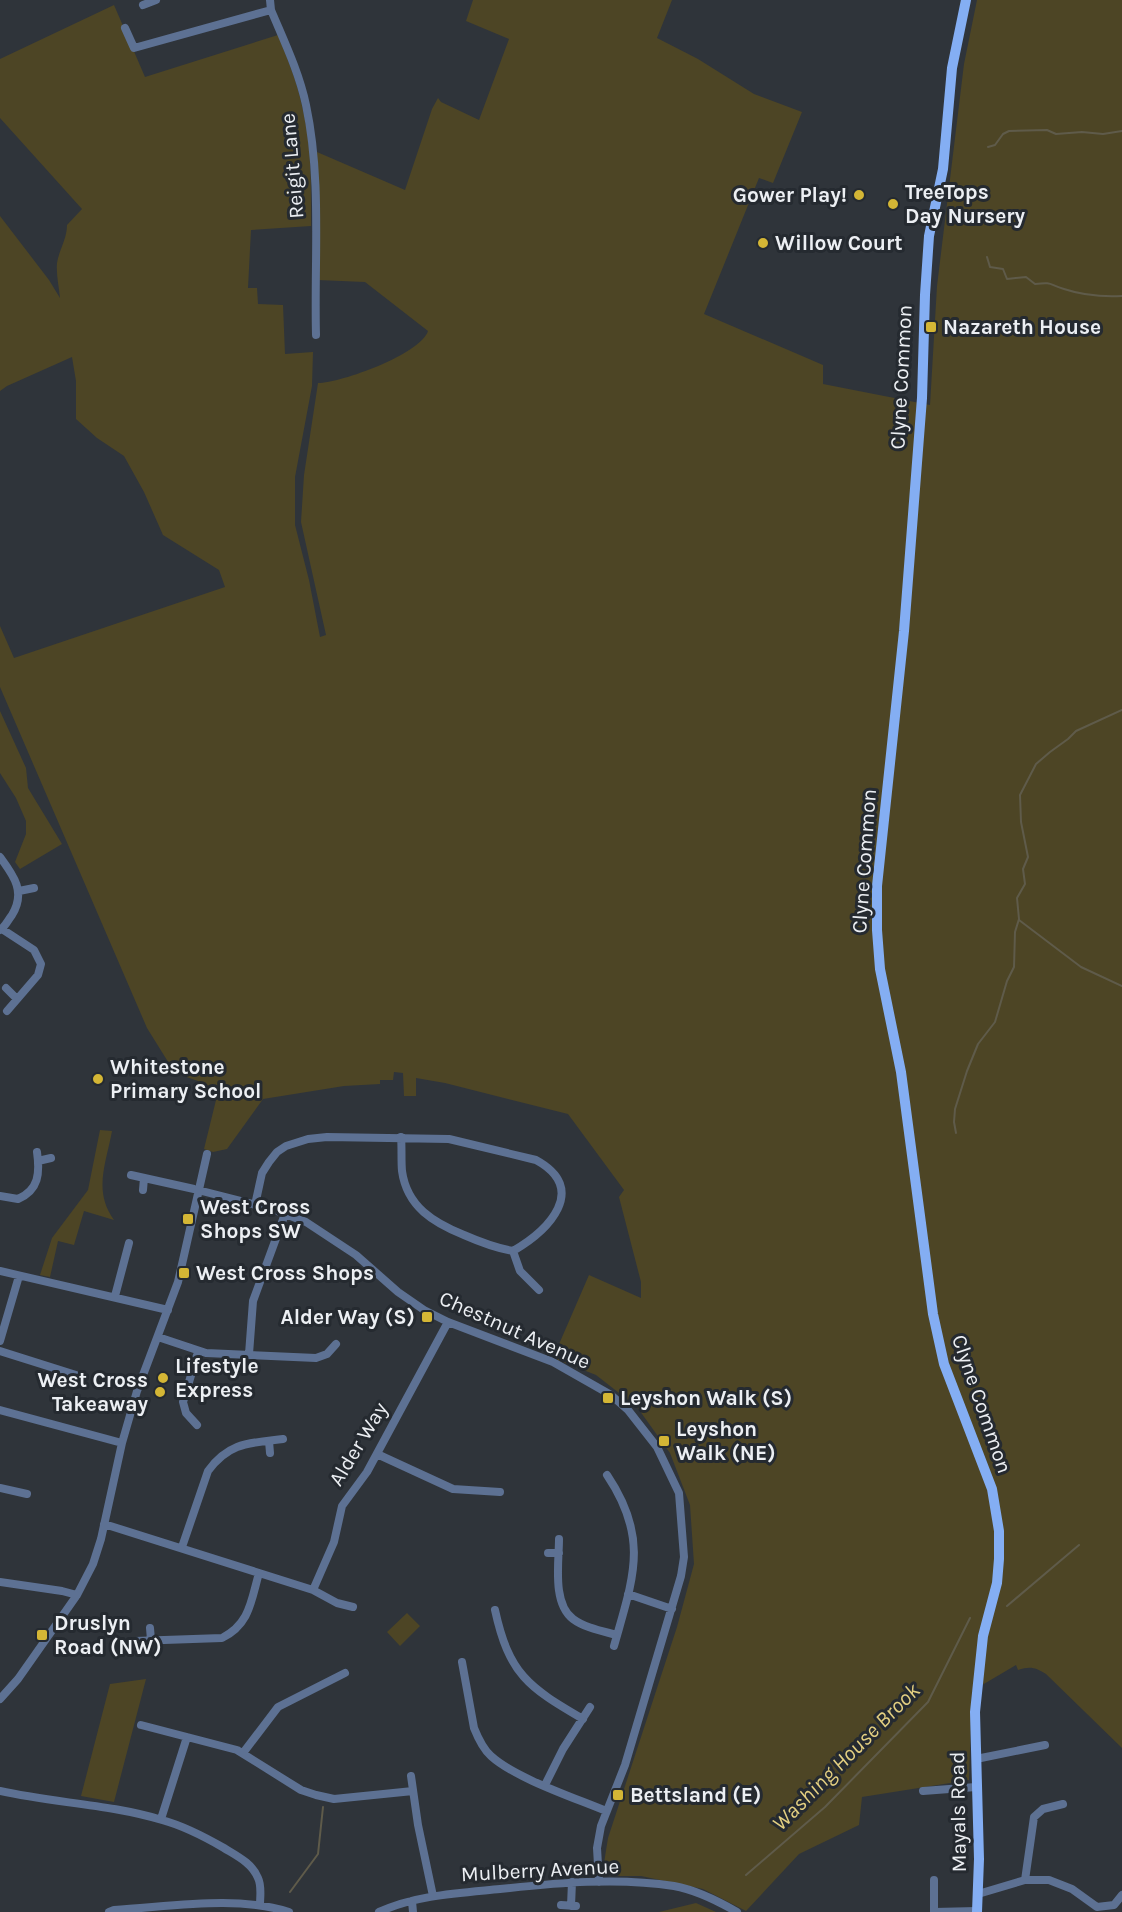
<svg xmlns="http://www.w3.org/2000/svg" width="1122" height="1912" viewBox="0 0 1122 1912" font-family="Karla,sans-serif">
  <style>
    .green { fill: #4d4525 }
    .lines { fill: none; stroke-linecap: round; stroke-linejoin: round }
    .stream { stroke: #5f5b4a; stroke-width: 2 }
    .minor { stroke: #5d7193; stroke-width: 8 }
    .major { stroke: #84aef3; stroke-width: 10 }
    .poi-dot { fill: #d4b635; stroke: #252a30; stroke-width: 2 }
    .labels { text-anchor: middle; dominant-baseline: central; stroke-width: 6; stroke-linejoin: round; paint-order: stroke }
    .street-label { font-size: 21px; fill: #eceff3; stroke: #252a30 }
    .poi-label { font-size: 21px; font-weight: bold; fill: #eceff3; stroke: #252a30; text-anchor: start }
    .water-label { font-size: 22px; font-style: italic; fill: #e3cf81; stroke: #252a30 }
  </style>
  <rect width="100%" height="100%" fill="#2f343a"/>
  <!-- green -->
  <path class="green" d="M473,0h199l-15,38 41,21 56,35 48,18 -29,71 -14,-5 -55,136 119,51v19l107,21 7,-119 27,-222 13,-64h145v1748l-76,-74c-11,-7 -16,-8 -28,-4l-2,-5 -44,26 -3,89 -107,17 -3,28 -60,29 -53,57 -43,-22 -62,-13h-21l-14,-4 -2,-9 4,-25 69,-211 17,-63 -4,-59 -20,-52 -33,-46 -41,-32 -43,-17 36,-83 52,23v-16l-22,-85 5,-7 -56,-76 -123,-31 -29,-5v18h-12l-1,-23 -9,-1 -1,8h-13v4l-36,2 -81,13 -36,50 -14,3 -9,-3 12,-49 -18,-19 -23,-8 -28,-45 -147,-341v-61l14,32 211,-71 -6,-17 -56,-35 -19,-43 -20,-36 -27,-18 -21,-19v-38l-4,-24 -65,29 -7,5v-175l49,64 11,18c-1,-12 -4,-23 -3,-35 2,-13 10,-24 10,-38l15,-16 -82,-91v-59l114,-54 31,72 133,-42c9,23 19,46 24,71 10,39 9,80 9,120l-60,4 -3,58h9l1,16 25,1 2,49 28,-2 -1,34 -17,91v48l14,55 11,57 6,-2 -25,-113 3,-47 14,-92c23,0 103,-29 110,-52l-63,-49 -47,-2 -1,-128 88,38 27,-81 6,-11 3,4 38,18 30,-81 -43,-18z
    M0,711l26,57 2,20 34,56 -42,25 -5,-7 11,-28v-13l-10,-23 -16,-25z
    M100,1130l12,1c-6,33 -19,60 2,89l-30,-9 -10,34 -16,-4 -8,36 -10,-2 12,-37 36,-48z
    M407,1613l13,13 -20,20 -13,-14z
    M146,1679l-32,123 -33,-6 29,-112z
    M696,1903l20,9h-57z"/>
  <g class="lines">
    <!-- stream -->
    <path class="stream" d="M988,147l7,-2 8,-11 6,-3 38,-1 9,4 26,-2 21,2 19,-3
      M987,257l3,10 13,2 4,10 19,-2 9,7c18,-2 13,0 29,5 18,6 38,8 58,7
      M1019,920l62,47 41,19
      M956,1133l-2,-11 1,-13 12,-38 11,-27 17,-22 12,-41 7,-14 1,-35 4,-13 -2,-21 8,-14 -2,-15 5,-12 -7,-35 -1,-27 16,-31 14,-12 18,-13 8,-8 46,-21
      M1007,1606l72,-61
      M746,1875l79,-68 103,-105 42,-84
      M290,1892l28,-38 5,-47"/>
    <!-- minor -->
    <path class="minor" d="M270,0l1,10c13,31 28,62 35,95 16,75 8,154 10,230
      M143,5l13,-5
      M125,28l9,20 137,-38
      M0,857c14,19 26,35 12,58 -4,5 -6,11 -12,15
      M19,891l15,-3
      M2,929l32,21 7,14 -3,11 -31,36
      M6,988l11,11
      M401,1137c1,11 0,23 1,34 5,36 32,52 62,64 16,7 32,13 49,16l7,20 19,19
      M38,1161l13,-3
      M131,1175l63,14 78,20 34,13 50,33 42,37 26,18 24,12 105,40 58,33 17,15 29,37 22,46 5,64 -3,19 -56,189 -24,61 -4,22 2,34
      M143,1190l1,-12
      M0,1196l18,3c21,-9 22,-26 19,-47
      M255,1205l7,-32 7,-11 8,-10 9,-6 22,-7 19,-2 122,2 87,21c53,29 13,70 -23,91
      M0,1271l168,39
      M115,1296l14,-53
      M158,1337l48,16 110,5 11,-4 9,-10
      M0,1341l19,-65
      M0,1351l76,24
      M249,1354l4,-53 32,-87
      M0,1410l122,33
      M197,1425l-11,-12 -3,-11 15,-50
      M269,1441l1,12
      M377,1454l76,35 47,3
      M607,1475c43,64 26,103 7,171
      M0,1488l27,6
      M104,1524l209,66 21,-48 8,-36 25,-34 81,-150
      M559,1539c0,23 -7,64 14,80 12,9 29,12 44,16
      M182,1547l26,-76c21,-29 42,-28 75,-32
      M548,1553h11
      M0,1582l62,9 15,4
      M313,1590l24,13 16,4
      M628,1594l44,15
      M495,1610c14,64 33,77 88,109
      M150,1628l1,12
      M135,1641l87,-3c28,-14 29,-37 37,-65
      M462,1662l12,66c4,10 9,21 17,28 24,22 84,42 115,55
      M0,1699l18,-20 59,-84 16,-31 8,-25 21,-96 15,-52 41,-109 29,-128
      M141,1725l96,25 64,40 15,5 18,4 79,-8
      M243,1753l35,-46 67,-34
      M976,1759l69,-14
      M411,1776l7,49 15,71
      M545,1785l18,-36 27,-42
      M0,1791c53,12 109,13 162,29 22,6 43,17 62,28 13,8 28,15 34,30 4,8 2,18 2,27
      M923,1791l53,-4
      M161,1819l26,-82
      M934,1880v32l43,-1
      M1025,1880l9,-63 9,-8 20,-5
      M978,1894l47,-14h24l23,9 25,18 17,-2 8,-10
      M412,1901l1,11
      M561,1905l15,1
      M571,1906l1,-24
      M109,1912l5,-2c55,-3 123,-15 175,2
      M379,1912c37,-17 80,-19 121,-23 57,-6 117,-12 174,-3 22,4 44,15 63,26"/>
    <!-- major -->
    <path class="major" d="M966,0l-14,68 -9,101 -14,67 -4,59 -3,103 -18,233 -27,255v44l3,39 21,103 32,242 11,50 48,125 7,42v28l-2,24 -14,53 -8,76 4,147 -2,53"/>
  </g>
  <!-- markers -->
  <g class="poi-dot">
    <circle cx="859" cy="195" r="6"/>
    <circle cx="893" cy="204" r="6"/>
    <circle cx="763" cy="243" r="6"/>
    <rect x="925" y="321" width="12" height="12" rx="3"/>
    <circle cx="98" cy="1079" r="6"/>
    <rect x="182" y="1213" width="12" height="12" rx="3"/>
    <rect x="178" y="1267" width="12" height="12" rx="3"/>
    <rect x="421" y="1311" width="12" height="12" rx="3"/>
    <circle cx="163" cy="1378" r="6"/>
    <circle cx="160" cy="1392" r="6"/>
    <rect x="602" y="1392" width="12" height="12" rx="3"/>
    <rect x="658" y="1435" width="12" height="12" rx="3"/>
    <rect x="36" y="1629" width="12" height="12" rx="3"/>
    <rect x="612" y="1789" width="12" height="12" rx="3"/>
  </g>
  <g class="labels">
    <!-- street labels -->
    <g class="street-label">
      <text transform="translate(292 166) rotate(-95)">Reigit Lane</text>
      <text transform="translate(901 377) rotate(-87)">Clyne Common</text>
      <text transform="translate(864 861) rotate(-86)">Clyne Common</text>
      <text transform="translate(515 1330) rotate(24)">Chestnut Avenue</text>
      <text transform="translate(982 1404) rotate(71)">Clyne Common</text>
      <text transform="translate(358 1444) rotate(-59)">Alder Way</text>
      <text transform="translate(958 1812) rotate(-91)">Mayals Road</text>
      <text transform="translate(540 1870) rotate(-3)">Mulberry Avenue</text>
    </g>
    <!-- poi labels -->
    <g class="poi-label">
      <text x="905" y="192">TreeTops<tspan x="905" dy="24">Day Nursery</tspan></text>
      <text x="847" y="195" text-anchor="end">Gower Play!</text>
      <text x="775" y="243">Willow Court</text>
      <text x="943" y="327">Nazareth House</text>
      <text x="110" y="1067">Whitestone<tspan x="110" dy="24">Primary School</tspan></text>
      <text x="200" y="1207">West Cross<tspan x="200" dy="24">Shops SW</tspan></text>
      <text x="196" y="1273">West Cross Shops</text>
      <text x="415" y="1317" text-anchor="end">Alder Way (S)</text>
      <text x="175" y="1366">Lifestyle<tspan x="175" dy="24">Express</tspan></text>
      <text x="148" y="1380" text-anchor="end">West Cross<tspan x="148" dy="24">Takeaway</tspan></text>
      <text x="620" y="1398">Leyshon Walk (S)</text>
      <text x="676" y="1429">Leyshon<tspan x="676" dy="24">Walk (NE)</tspan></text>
      <text x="54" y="1623">Druslyn<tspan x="54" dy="24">Road (NW)</tspan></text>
      <text x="630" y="1795">Bettsland (E)</text>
    </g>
    <!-- water labels -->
    <g class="water-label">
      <text transform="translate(846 1757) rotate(-45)">Washing House Brook</text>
    </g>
  </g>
</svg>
